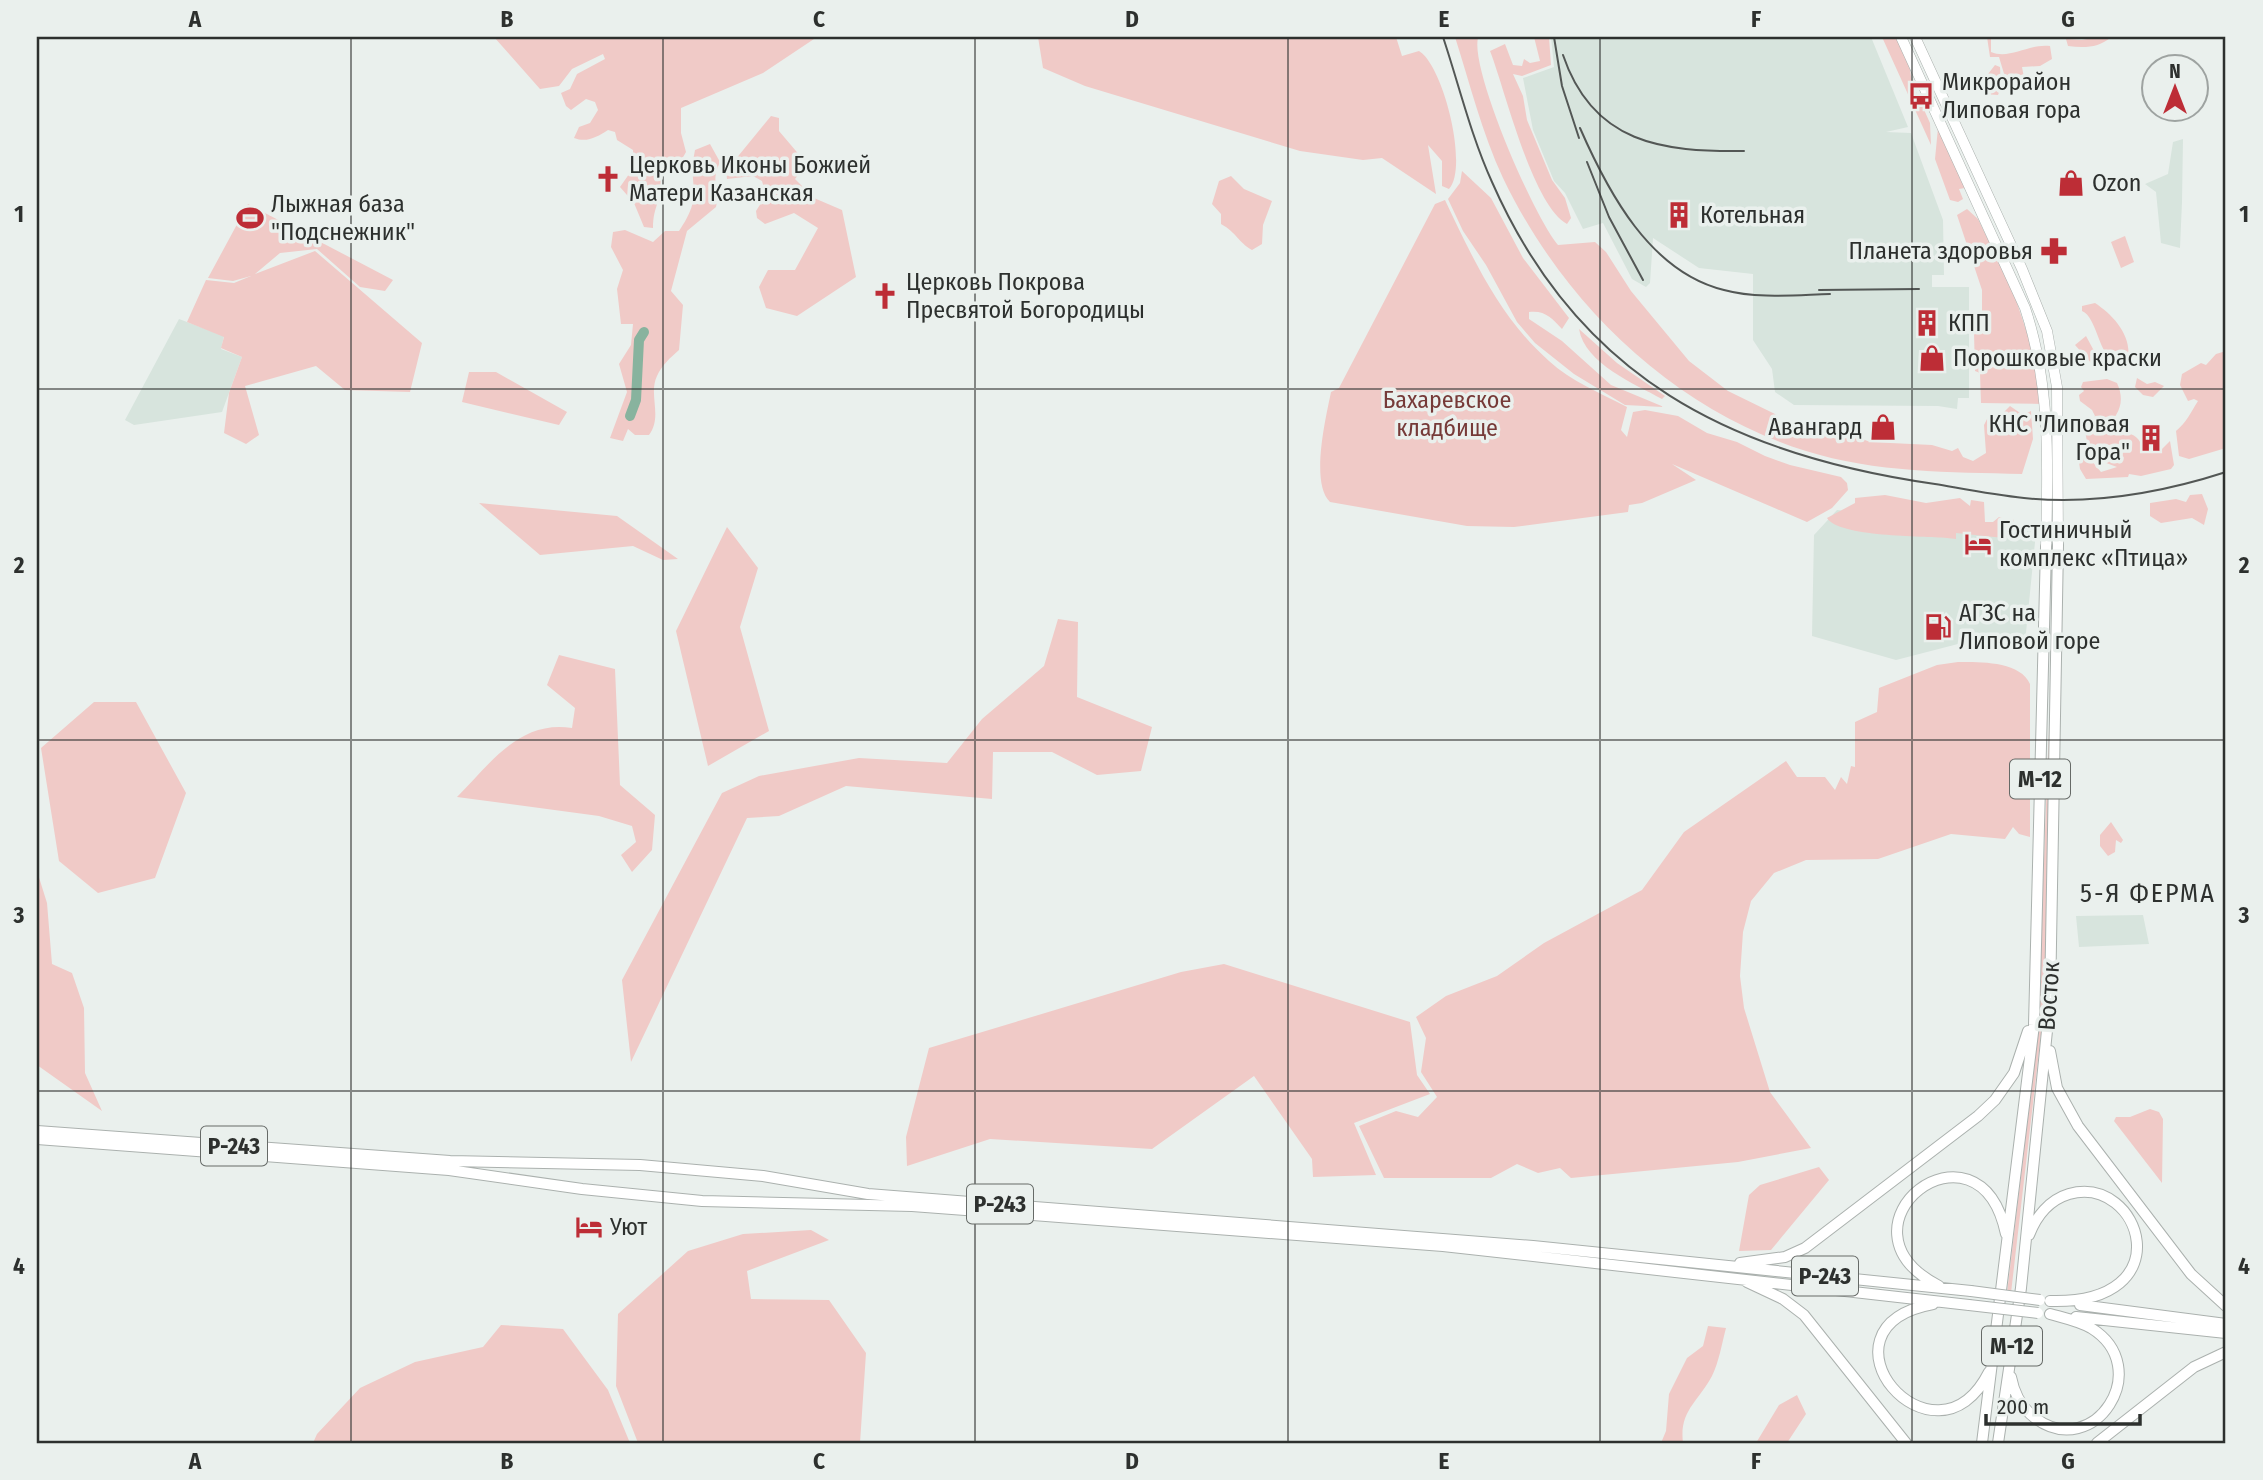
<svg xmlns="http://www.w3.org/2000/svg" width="2263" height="1480" viewBox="0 0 2263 1480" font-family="'Fira Sans Condensed',sans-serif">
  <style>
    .built { fill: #d7e4dd }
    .green { fill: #f0cac7 }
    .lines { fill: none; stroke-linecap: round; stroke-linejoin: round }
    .river { stroke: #88b39e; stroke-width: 10 }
    .primary-casing { stroke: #abb1ae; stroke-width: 11 }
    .highway-casing { stroke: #abb1ae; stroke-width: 12 }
    .primary { stroke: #fff; stroke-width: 10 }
    .highway { stroke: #fff; stroke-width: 10 }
    .rail { stroke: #535755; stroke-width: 2 }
    .highway-bridge-casing { stroke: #abb1ae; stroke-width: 12; stroke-linecap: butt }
    .highway-bridge { stroke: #fff; stroke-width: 10 }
    .grid { fill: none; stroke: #2d302e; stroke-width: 2; stroke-opacity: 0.55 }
    .labels { text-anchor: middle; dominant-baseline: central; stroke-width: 7; stroke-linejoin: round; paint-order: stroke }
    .shield { fill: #eaf0ed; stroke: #666a67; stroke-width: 2 }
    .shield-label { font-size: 23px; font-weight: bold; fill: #2d302e }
    .poi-label { font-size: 24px; fill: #2d302e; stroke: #eaf0ed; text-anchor: start }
    .park-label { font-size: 24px; fill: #763a38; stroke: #eaf0ed }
    .street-label { font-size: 24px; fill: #2d302e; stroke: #eaf0ed }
    .neighbourhood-label { font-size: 26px; letter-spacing: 2px; fill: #2d302e; stroke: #eaf0ed }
    .neatline { fill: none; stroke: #2d302e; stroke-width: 2.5 }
    .grid-label { font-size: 23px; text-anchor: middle; font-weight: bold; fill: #2d302e }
  </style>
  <rect width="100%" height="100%" fill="#eaf0ed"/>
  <!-- built -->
  <path class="built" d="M1551,37h320l37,90 -22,5 25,1 32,87 1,55h-12v12h37v111h-11l-1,11 -19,-3 -144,-1 -19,-13 -3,-23 -19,-29v-66l-54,-6 -46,-30 -3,45 -4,4 -14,-8 -29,-56 -20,6 -18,-36 -11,-12 -21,-51 -10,-52 31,-11z
    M2183,139l-1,63 -2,46 -19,-5 -5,-51 -11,-8 23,-10 5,-32z
    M179,319l45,17 -3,13 21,8 -20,55 -88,13 -9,-5z
    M1837,510l199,22 -11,111 -24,5 -12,-12 -93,24 -84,-24 2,-101z
    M2143,915l6,29 -70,3 -3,-31z"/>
  <!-- green -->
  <path class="green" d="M494,37h323l-54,36 -82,35v25l5,19 -8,14c-26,8 -13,16 -20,35 -3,10 -5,15 -5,27l-9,-1 -10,-24 -14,-16 14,-20 -1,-17 -16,-10 -2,-8 -7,-2c-11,7 -21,13 -34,8l5,-11 11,-4 8,-13 -3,-8 -9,-3 -15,11 -5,-4 -5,-13 9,-4 7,-15 28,-15 -2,-5 -31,15 -13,17 -19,3z
    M1038,37h358l6,19 17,-5c24,14 50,116 30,138l-7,-3v-25l-14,-16 8,49 -54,-36 -19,2 -63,-9 -215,-65 -42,-18z
    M1455,37h44l-21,1c-8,32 56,179 80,207l37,-3 11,10 25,39 58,70 39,30 47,23 7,10 17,8 51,2 20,8 62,3 20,6 6,-3 5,9 10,4 13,-8 -2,-28 5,-10 13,-1 8,-8 13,9 8,-4 2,28 -11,35c-71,-2 -147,-1 -216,-23 -134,-42 -243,-148 -303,-273 -21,-45 -33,-94 -48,-141z
    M1534,37h15l2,28 -29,11 -9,-2 10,22 4,24 25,60 13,18 6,20 -4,6c-35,-19 -62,-135 -77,-173l15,-7 8,21 9,1 2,-7 6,4 10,-2z
    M1882,37h15l12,26 3,20 18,40 1,22z
    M1987,37h4v15c19,8 39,-9 59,-6l2,13 -12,7 -18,1 3,16 -6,6 -11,-2 -9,-30h-9z
    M2097,37h14c-12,11 -27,11 -43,9l-2,-7 16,1z
    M1995,65l5,2 1,20 -3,8 -14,-1 4,-20z
    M771,116l8,2v13l28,33 -12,15 19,19 28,12 14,67 -59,39 -31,-8 -7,-21 9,-17h27l23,-42 -24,-15 -29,11 -8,-6 -1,-7 10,-16 -4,-14 -9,-5 -26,3 -1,-8z
    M1938,128l27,60 -6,1 4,10 -5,3 -8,-2 -15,-41z
    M710,144l10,18c-10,21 0,25 -4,45l-29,24 -16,60 12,14 -4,45c-9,8 -17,15 -22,26 -9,19 6,40 -8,59h-14l-7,-6 -5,12 -13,-3 17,-46 -8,-28 12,-19 2,-21h-12l-4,-35 6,-19 -12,-23 2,-15 12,-2 28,12 12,-11h14c26,-38 8,-42 16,-81z
    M1462,171l29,27 32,60 46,60 -7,11c-10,-11 -17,-19 -33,-17v7l33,22 49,44 53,22 -39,-2 -51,-31 -39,-31 -18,-21 -31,-57 -23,-34 -15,-32 12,-16z
    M1231,176l13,13 28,12 -9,24 -1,19 -10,6c-14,-8 -15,-17 -31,-26v-10l-9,-10 7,-23z
    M1445,200c27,57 55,118 104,161 22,20 51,32 78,46l-6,23 6,7 6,-25 12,-2 33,6 29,17 30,9 28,14 25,9 51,12 6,6 1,7 -16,18 -25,14 -135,-58 24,16 -54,23 -13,2 -1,7 -114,15 -47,-1 -137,-24c-20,-19 -4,-85 1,-110l8,-4 96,-184z
    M248,204l145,76 -8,11 -25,-4 -43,-38 -37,4 -25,21 60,-23 107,92 -12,49 -65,-2 -29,-24 -71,20 14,49 -13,9 -22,-11 5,-40 13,-36 -21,-9 3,-11 -37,-15 19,-42 28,3 17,-7 -18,5 -25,-3z
    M1967,209l11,10 34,69 23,69 8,47 -62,-1 -1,-30 -5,-2 -1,-38 8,-6v-37l-25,-75z
    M2125,236l9,26 -13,6 -10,-26z
    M2095,303c18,12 37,32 33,56l-12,5c-18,-10 -19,-47 -34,-53v-5z
    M1579,329l38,34 48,33 -3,3c-27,-15 -77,-35 -83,-70z
    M2086,336l14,26 -7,3 -18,-20z
    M2226,351v97l-37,11 -10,-3 -3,-25c10,-8 15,-19 22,-30l-4,-2 -6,2 -8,-16 2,-11 19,-11 5,2 10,-11z
    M469,372h27l71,40 -8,13 -97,-23z
    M2137,378l10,6 8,-2 9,4 -11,11 -10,-2 -8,-8z
    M2107,379l10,4c9,20 1,32 -12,46 8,8 24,-1 33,10 3,3 3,7 6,10h18l8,-8 4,24 -3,4 -30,7 -12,-2 -1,3 -42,2 -6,-10 -3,-20 7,3 17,20 16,-5 -27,-10 -5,-26 10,-15 -3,-6 -12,-9 -1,-6 5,-4 -3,-4 2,-5z
    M2202,494l6,15 -4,16 -12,-7 -31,5 -11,-7v-13l26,-4 10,3 4,-7z
    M1885,495l41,8 34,-5 10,8 1,-6 13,2 1,20h8l6,-5 12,4 2,-2 4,14 -13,5 -48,-5v6l-9,-1c-24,-2 -109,-1 -120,-20l28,-15v-5z
    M479,503l138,13 61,43 -15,1 -30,-14 -93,9z
    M727,527l31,41 -18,59 29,104 -61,35 -32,-135z
    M1058,619l20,3 -1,75 75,30 -11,44 -44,4 -45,-23h-59l-1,47 -146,-13 -67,30 -32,2 -116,244 -9,-82 100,-187 37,-17 100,-18 88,5 35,-44 62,-53z
    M559,655l56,14 5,116 35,30 -3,35 -20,22 -11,-17 15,-13 -4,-16 -33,-10 -142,-19c34,-34 62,-77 115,-69l3,-20 -28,-23z
    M1958,662c22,0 62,-1 72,22v153l-11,-3 -6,-7 -8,12 -54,-5 -73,25 -72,1 -32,13 -23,28 -8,31 -3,44 4,32 26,84 41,56 -73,14 -167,16 -11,-10 -22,5 -21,-9 -26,14h-107l-25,-52 37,-15 22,6 19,-20 -16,-25 5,-34 -10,-21 30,-21 51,-20 47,-33 98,-53 42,-58 102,-71 11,16h28l10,13 6,-13 6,7 4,-18 4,1v-45l22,-10 2,-24 58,-23z
    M94,702h42l50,91 -31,85 -57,15 -39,-32 -18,-113z
    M2049,727l-2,255 -36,311h-4l30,-251z
    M2111,822l12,18 -2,3 -5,-3 -1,12 -7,4 -8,-10v-11z
    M37,871l10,32 5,61 20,9 12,35 1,65 17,38 -65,-46z
    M1224,964l186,58 7,53 13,19 -76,29 22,52 -63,2 -1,-18 -58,-83 -102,73 -162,-10 -83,27 -1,-29 23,-89 252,-76z
    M2150,1109l9,3 4,7 -1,64 -48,-62 2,-4h14z
    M1819,1167l10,13 -58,70 -32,1 10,-56 11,-10z
    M811,1230l18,10 -82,31 4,28 78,1 37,53 -6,90h-222l-22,-57 2,-72 70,-63 55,-17z
    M501,1325l62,4 45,61 22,53h-317l4,-9 43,-46 55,-26 68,-15z
    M1708,1326l18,2c-4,15 -7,34 -14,48 -14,26 -33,35 -29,67h-22l5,-12 3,-37 18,-36 16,-12z
    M1797,1395l9,19 -19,29h-31l23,-38z"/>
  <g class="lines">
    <!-- river -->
    <path class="river" d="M630,416l6,-16 3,-60 5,-8"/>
    <defs>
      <path id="primary" d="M1901,37l124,271c26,78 23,157 21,239
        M1915,37l107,232 25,62 10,56 1,158"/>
      <path id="highway" d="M2050,1051l7,37 21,38 113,148 35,32
        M37,1131l413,30 190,4 123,11 105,18 665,52 438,45
        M37,1139l412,31 133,19 120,12 210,5 531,40 526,59
        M2029,1235c7,-18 20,-35 40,-41 72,-20 115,111 -19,107
        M1740,1263l45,-6 20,-9 173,-132 17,-16 19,-27 14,-42
        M1747,1282l36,17 21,16 102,128
        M1939,1286c-115,-60 40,-180 67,-52
        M1933,1304c-128,24 1,176 56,68
        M2080,1305l146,19
        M2076,1317l150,16
        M2011,1377c3,16 11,31 24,41 59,44 121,-50 56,-90 -12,-7 -27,-10 -41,-14
        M1982,1443l52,-418 12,-478
        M1998,1443l23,-155 29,-287 8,-456
        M2097,1443l97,-76 32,-15"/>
    </defs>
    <!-- primary casing -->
    <use href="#primary" class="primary-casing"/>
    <!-- highway casing -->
    <use href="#highway" class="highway-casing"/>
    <!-- primary -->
    <use href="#primary" class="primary"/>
    <!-- highway -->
    <use href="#highway" class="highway"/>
    <!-- rail -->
    <path class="rail" d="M1443,37c16,48 28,99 49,145 86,196 240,273 443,302 29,5 59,11 89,14 69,7 137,-5 202,-26
      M1554,37l8,49 17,52
      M1563,55c30,89 100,97 181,96
      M1580,128c28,64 70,144 144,162 33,9 71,5 106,4
      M1587,162l22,55 34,63
      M1819,290l100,-1"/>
    <defs>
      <path id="highway-bridge" d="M1971,1291l69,9
        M1969,1305l69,8"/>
    </defs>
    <!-- highway-bridge casing -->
    <use href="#highway-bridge" class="highway-bridge-casing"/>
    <!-- highway-bridge -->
    <use href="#highway-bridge" class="highway-bridge"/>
  </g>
  <!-- grid -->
  <path class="grid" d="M351,37v1406M663,37v1406M975,37v1406M1288,37v1406M1600,37v1406M1912,37v1406M37,389h2189M37,740h2189M37,1091h2189"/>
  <!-- icons -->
  <defs>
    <symbol id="bus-bare" viewBox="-9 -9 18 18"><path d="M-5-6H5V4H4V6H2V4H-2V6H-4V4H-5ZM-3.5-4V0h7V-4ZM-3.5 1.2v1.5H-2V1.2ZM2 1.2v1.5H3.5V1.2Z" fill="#bd2d36" stroke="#eaf0ed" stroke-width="2.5" paint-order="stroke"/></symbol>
    <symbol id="church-bare" viewBox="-9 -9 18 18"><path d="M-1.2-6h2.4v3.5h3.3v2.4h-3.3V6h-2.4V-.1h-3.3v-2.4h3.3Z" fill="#bd2d36" stroke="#eaf0ed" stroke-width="2.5" paint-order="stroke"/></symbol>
    <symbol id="shop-bare" viewBox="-9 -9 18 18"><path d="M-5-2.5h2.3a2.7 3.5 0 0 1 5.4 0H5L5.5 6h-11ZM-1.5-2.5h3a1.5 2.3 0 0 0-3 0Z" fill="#bd2d36" stroke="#eaf0ed" stroke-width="2.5" paint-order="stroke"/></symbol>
    <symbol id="building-bare" viewBox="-9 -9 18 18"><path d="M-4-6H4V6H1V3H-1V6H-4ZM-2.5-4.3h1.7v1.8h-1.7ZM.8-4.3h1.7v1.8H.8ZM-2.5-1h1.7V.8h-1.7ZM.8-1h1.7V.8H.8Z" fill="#bd2d36" stroke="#eaf0ed" stroke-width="2.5" paint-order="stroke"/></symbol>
    <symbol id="stadium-bare" viewBox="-9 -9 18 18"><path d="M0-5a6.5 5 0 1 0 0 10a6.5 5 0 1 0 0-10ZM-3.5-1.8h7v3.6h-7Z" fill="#bd2d36" stroke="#eaf0ed" stroke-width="2.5" paint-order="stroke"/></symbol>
    <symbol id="pharmacy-bare" viewBox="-9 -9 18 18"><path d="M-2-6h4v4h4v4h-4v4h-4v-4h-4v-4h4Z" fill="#bd2d36" stroke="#eaf0ed" stroke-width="2.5" paint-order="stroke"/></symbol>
    <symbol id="hotel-bare" viewBox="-9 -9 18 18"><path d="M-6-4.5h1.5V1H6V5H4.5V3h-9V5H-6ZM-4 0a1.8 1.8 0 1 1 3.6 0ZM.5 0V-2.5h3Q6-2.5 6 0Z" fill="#bd2d36" stroke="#eaf0ed" stroke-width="2.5" paint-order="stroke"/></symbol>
    <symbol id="fuel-bare" viewBox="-9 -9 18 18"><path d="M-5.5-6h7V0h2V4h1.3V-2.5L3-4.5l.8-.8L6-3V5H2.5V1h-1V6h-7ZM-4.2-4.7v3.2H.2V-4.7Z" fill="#bd2d36" stroke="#eaf0ed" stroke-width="2.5" paint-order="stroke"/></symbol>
  </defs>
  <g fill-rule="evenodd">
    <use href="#bus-bare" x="1902" y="77" width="38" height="38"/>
    <use href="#church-bare" x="589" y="160" width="38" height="38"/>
    <use href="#shop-bare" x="2052" y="164" width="38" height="38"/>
    <use href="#building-bare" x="1660" y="196" width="38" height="38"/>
    <use href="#stadium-bare" x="231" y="199" width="38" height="38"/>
    <use href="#pharmacy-bare" x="2035" y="232" width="38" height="38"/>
    <use href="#church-bare" x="866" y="277" width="38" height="38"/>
    <use href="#building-bare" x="1908" y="304" width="38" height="38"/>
    <use href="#shop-bare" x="1913" y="339" width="38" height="38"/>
    <use href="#shop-bare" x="1864" y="408" width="38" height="38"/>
    <use href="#building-bare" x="2132" y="419" width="38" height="38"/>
    <use href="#hotel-bare" x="1959" y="525" width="38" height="38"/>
    <use href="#fuel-bare" x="1919" y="608" width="38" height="38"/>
    <use href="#hotel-bare" x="570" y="1208" width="38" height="38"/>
  </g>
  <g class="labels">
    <!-- shield labels -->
    <g class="shield">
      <rect x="2010" y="759.5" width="60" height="39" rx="5"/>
      <rect x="201" y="1126.5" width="66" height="39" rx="5"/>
      <rect x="967" y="1184.5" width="66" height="39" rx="5"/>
      <rect x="1792" y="1256.5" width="66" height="39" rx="5"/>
      <rect x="1982" y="1326.5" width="60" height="39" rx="5"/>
    </g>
    <g class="shield-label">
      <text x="2040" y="779">М-12</text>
      <text x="234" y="1146">Р-243</text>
      <text x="1000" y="1204">Р-243</text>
      <text x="1825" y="1276">Р-243</text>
      <text x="2012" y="1346">М-12</text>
    </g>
    <!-- poi labels -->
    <g class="poi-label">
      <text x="1942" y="82">Микрорайон<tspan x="1942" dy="28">Липовая гора</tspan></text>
      <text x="629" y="165">Церковь Иконы Божией<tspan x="629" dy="28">Матери Казанская</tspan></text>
      <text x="2092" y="183">Ozon</text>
      <text x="271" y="204">Лыжная база<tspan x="271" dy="28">"Подснежник"</tspan></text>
      <text x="1700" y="215">Котельная</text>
      <text x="2033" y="251" text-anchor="end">Планета здоровья</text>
      <text x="906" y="282">Церковь Покрова<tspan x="906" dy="28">Пресвятой Богородицы</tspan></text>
      <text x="1948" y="323">КПП</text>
      <text x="1953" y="358">Порошковые краски</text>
      <text x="2130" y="424" text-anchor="end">КНС "Липовая<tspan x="2130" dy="28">Гора"</tspan></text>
      <text x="1862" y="427" text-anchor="end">Авангард</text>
      <text x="1999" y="530">Гостиничный<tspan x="1999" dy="28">комплекс «Птица»</tspan></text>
      <text x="1959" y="613">АГЗС на<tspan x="1959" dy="28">Липовой горе</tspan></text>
      <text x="610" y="1227">Уют</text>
    </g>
    <!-- park labels -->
    <g class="park-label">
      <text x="1447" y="400">Бахаревское<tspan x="1447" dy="28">кладбище</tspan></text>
    </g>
    <!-- street labels -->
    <g class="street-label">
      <text transform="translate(2049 996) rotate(-86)">Восток</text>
    </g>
    <!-- neighbourhood labels -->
    <g class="neighbourhood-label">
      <text x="2148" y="893">5-Я ФЕРМА</text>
    </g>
  </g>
  <!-- border -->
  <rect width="2263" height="1480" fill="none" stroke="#eaf0ed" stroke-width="77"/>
  <!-- north arrow -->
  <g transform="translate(2175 88)"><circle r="33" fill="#eaf0ed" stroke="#9ea3a1" stroke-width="2"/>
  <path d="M0-5L12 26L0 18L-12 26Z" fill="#bd2d36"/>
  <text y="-10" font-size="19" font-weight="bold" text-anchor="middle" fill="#2d302e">N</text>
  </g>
  <!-- scale -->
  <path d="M1986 1414v10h154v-10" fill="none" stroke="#2d302e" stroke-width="3.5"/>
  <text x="1997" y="1414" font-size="21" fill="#2d302e" stroke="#eaf0ed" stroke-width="5" paint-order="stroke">200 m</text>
  <rect x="38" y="38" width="2186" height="1404" class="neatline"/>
  <g class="grid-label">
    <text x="195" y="27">A</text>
    <text x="507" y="27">B</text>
    <text x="819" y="27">C</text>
    <text x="1132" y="27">D</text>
    <text x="1444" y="27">E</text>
    <text x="1756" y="27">F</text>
    <text x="2068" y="27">G</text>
    <text x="19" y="222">1</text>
    <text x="2244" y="222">1</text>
    <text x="19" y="573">2</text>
    <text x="2244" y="573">2</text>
    <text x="19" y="923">3</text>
    <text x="2244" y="923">3</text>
    <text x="19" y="1274">4</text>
    <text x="2244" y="1274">4</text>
    <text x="195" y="1469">A</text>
    <text x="507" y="1469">B</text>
    <text x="819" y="1469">C</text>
    <text x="1132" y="1469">D</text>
    <text x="1444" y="1469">E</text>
    <text x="1756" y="1469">F</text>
    <text x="2068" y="1469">G</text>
  </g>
</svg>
